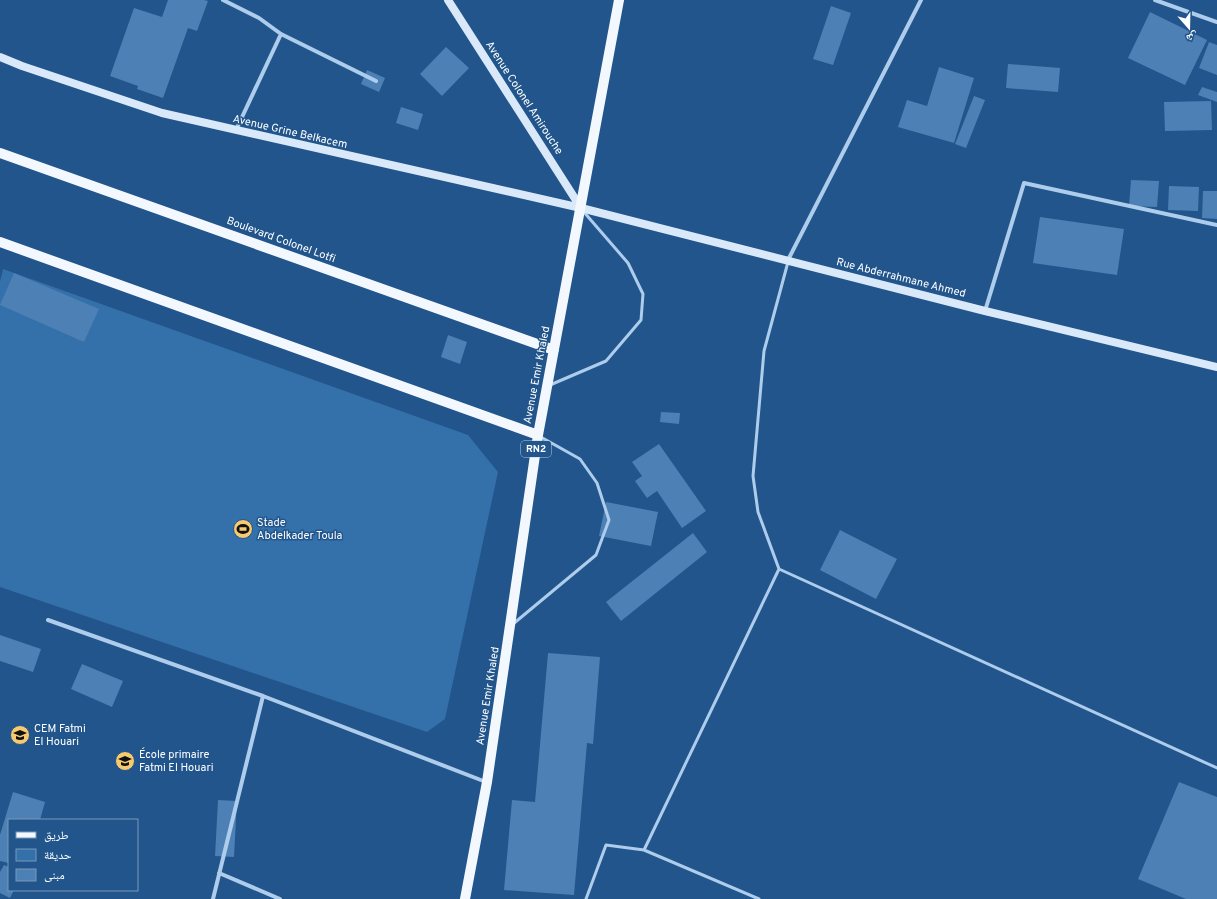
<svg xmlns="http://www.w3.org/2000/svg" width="1217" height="899" viewBox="0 0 1217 899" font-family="Overpass,'Noto Naskh Arabic',sans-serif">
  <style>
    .green { fill: #3470a9 }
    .building { fill: #4d81b5 }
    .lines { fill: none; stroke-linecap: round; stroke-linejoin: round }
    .lane { stroke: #aecdec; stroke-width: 3 }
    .street { stroke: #aecdec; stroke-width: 4 }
    .secondary { stroke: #dae9f9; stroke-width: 8 }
    .primary { stroke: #f3f8fe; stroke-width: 10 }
    .labels { text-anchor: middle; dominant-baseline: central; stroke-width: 3; stroke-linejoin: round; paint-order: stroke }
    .shield { fill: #21558c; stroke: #bcccdc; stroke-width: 1 }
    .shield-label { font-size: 10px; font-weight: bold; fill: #fff }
    .street-label { font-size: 11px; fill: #fff; stroke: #21558c }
    .poi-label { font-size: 11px; fill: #fff; stroke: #21558c; text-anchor: start }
  </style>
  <rect width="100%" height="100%" fill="#21558c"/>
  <!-- green -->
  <path class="green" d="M3,269l465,166 30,37 -53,247 -18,13 -427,-145v-306z"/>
  <!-- building -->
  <path class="building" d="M168,0h36l4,1 -11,30 -9,-3 -25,70 -26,-9 1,-3 -28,-10 24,-68 28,9z
    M831,6l20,7 -18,52 -20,-6z
    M1150,12l57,28 -22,45 -57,-27z
    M1209,42l8,3v30l-18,-7z
    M446,47l23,21 -27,28 -22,-22z
    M1008,64l52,4 -2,24 -52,-4z
    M939,67l35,11 -20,65 -56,-16 9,-27 20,6z
    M367,70l18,8 -6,14 -18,-8z
    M1202,87l15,5v10l-19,-7z
    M974,96l11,4 -19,48 -11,-4z
    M1211,101l1,29 -47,1 -1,-29z
    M401,107l22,7 -5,16 -22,-7z
    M1131,180l28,1 -2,26 -28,-1z
    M1169,186l30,1 -1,24 -30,-1z
    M1203,191h14v28l-15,-1z
    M1040,217l84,12 -7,46 -84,-12z
    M14,273l85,36 -15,33 -84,-37z
    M448,335l19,7 -7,22 -19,-7z
    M661,412l19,1 -1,11 -19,-2z
    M659,444l47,67 -24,17 -25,-37 -10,7 -12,-17 7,-5 -10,-14z
    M606,502l52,10 -7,34 -52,-10z
    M840,530l57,29 -21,40 -56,-29z
    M693,533l14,19 -86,69 -15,-19z
    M0,635l41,14 -8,23 -33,-11z
    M548,653l52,4 -7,87 -6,-1 -13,152 -70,-5 8,-90 23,2z
    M82,664l41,17 -11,26 -41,-18z
    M1179,782l38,15v102h-31l-48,-20z
    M13,792l32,10 -5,18h-31v43l-9,-2v-26z
    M218,800l19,1 -3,56 -19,-1z
    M4,865l5,2v23h5l-4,8 -10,-5v-21z"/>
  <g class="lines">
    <!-- lane -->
    <path class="lane" d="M788,262l-24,89 -11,125 5,36 21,57 438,199
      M550,385l56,-24 35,-41 2,-26 -15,-31 -45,-52
      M513,624l83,-69 13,-35 -12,-37 -17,-24 -41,-23
      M644,850l135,-281
      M586,899l20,-54 38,5 115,49"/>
    <!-- street -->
    <path class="street" d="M223,0l36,18 22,16 95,47
      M1155,0l62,22
      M236,130l45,-96
      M788,260l133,-260
      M985,311l39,-128 193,42
      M48,620l215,76 223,86
      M219,873l61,26
      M213,899l50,-203"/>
    <!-- secondary -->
    <path class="secondary" d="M448,0l133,208
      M0,57l22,9 140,47 419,95 404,103 232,56"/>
    <!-- primary -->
    <path class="primary" d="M0,153l554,197
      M0,242l538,193
      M465,899l22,-117 51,-347 81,-435"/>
  </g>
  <!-- icons -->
  <defs>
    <symbol id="stadium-disc" viewBox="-11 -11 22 22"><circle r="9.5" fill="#f8ca6f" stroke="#21558c"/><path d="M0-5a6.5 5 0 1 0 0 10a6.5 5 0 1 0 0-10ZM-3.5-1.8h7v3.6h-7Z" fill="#111"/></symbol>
    <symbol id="school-disc" viewBox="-11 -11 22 22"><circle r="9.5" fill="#f8ca6f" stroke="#21558c"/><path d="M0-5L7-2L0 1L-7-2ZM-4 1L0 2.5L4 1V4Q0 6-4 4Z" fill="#111"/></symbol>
  </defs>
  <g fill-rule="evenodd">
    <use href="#stadium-disc" x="232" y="518" width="22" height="22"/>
    <use href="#school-disc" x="9" y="724" width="22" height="22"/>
    <use href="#school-disc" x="114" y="750" width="22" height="22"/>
  </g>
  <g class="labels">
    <!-- shield labels -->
    <rect class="shield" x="521" y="441" width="30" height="16" rx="3"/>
    <g class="shield-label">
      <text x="536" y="449">RN2</text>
    </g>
    <!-- street labels -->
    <g class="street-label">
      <text transform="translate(524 98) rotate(57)">Avenue Colonel Amirouche</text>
      <text transform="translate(290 132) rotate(13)">Avenue Grine Belkacem</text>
      <text transform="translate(281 240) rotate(20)">Boulevard Colonel Lotfi</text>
      <text transform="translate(901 278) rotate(14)">Rue Abderrahmane Ahmed</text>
      <text transform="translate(537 375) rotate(-79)">Avenue Emir Khaled</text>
      <text transform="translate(488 696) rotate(-81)">Avenue Emir Khaled</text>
    </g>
    <!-- poi labels -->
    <g class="poi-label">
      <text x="257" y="523">Stade<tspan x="257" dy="13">Abdelkader Toula</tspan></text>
      <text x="34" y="729">CEM Fatmi<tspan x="34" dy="13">El Houari</tspan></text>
      <text x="139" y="755">École primaire<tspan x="139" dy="13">Fatmi El Houari</tspan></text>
    </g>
  </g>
  <!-- legend -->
  <rect x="8" y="819" width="130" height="72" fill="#21558c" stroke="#7a99ba"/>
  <rect x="16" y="832" width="20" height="6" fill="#f3f8fe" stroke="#7a99ba"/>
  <text x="44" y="839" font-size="12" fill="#ffffff">طريق</text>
  <rect x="16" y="849" width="20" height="12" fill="#3470a9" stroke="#7a99ba"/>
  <text x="44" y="859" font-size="12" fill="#ffffff">حديقة</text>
  <rect x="16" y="869" width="20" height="12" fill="#4d81b5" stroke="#7a99ba"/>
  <text x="44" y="879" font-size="12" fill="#ffffff">مبنى</text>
  <!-- north arrow -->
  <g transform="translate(1189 28) rotate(160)" stroke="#21558c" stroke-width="3" paint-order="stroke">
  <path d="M0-3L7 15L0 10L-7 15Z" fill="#ffffff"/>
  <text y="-6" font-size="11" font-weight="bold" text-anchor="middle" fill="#ffffff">ش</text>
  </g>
</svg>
